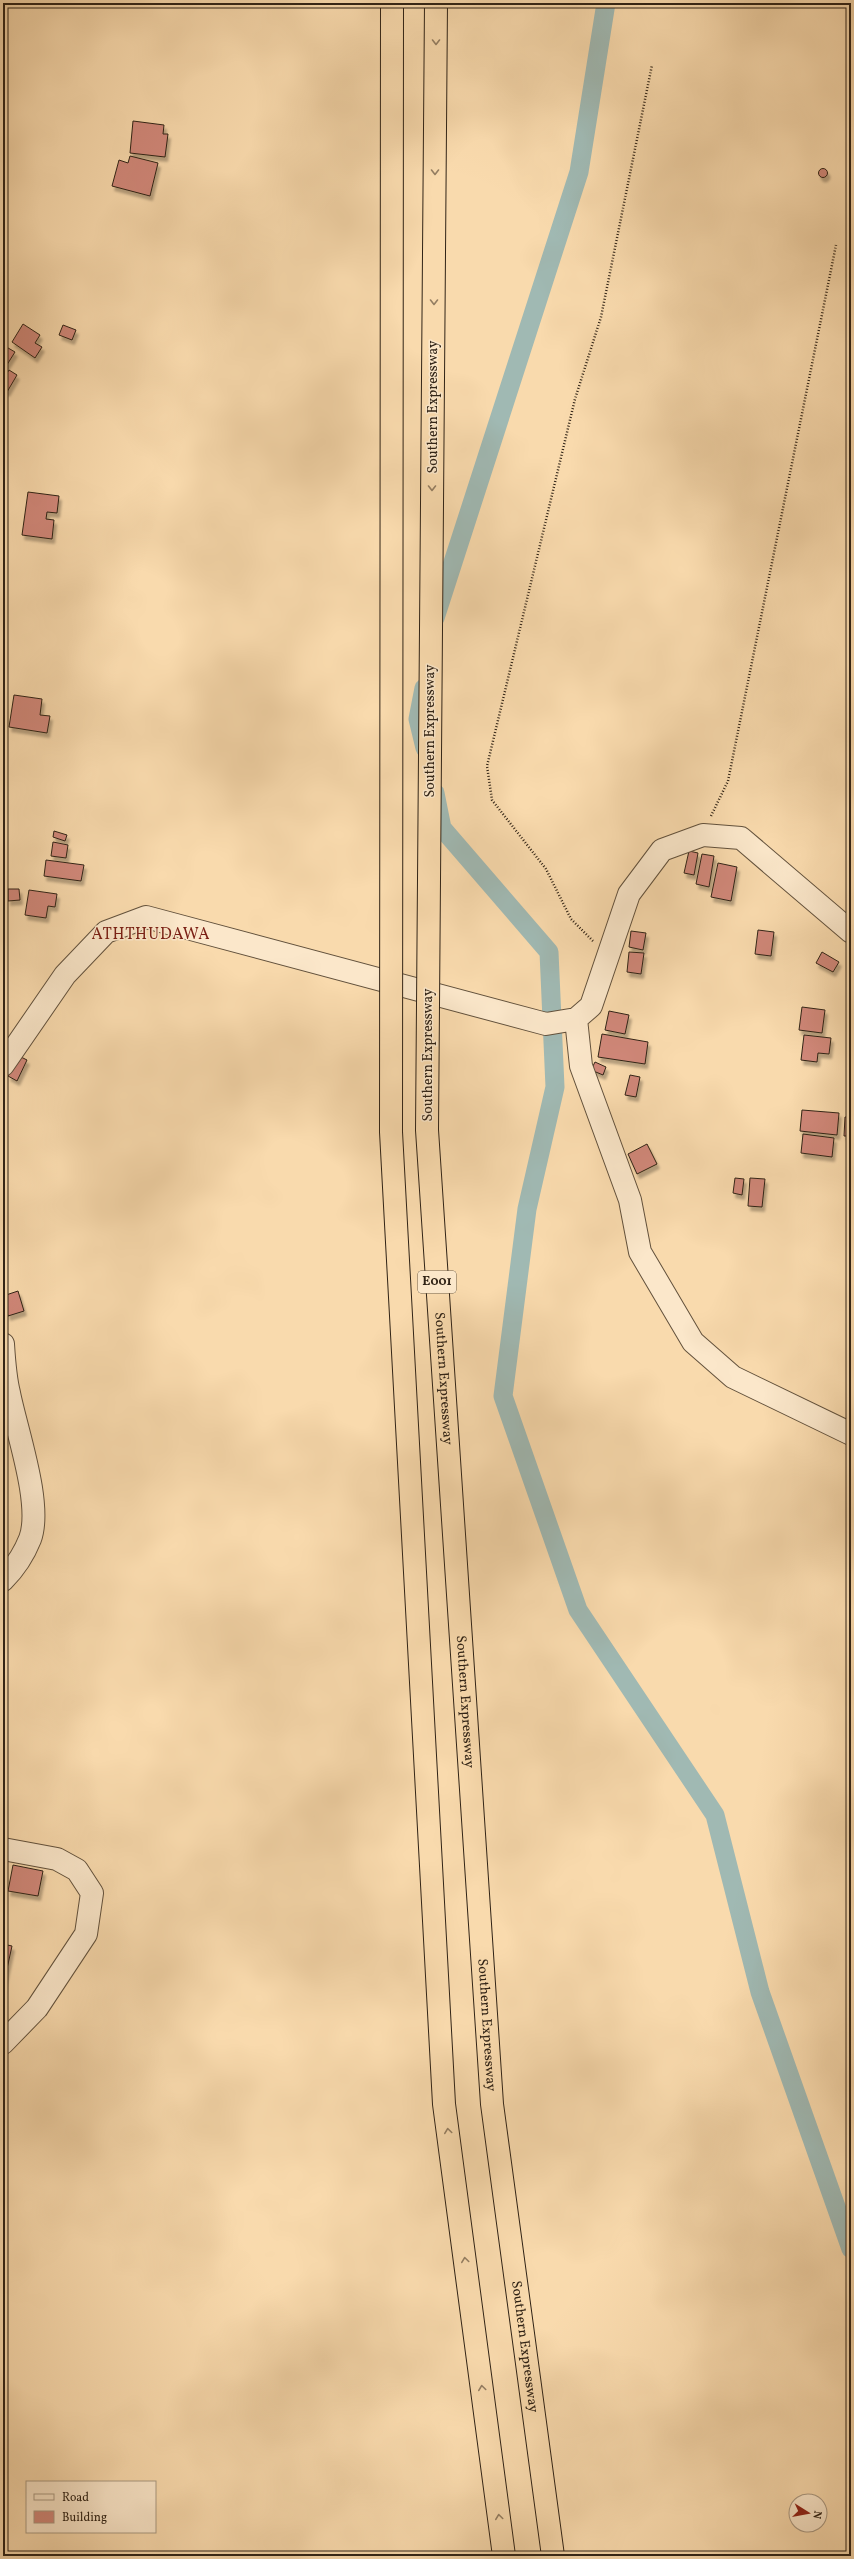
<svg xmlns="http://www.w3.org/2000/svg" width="854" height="2559" viewBox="0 0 854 2559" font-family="Vollkorn,serif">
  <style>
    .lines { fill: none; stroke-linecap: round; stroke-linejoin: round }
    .canal { stroke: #a0b9b3; stroke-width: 19 }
    .building { fill: #d1887a; stroke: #302316; filter: url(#shadow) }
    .minor-casing { stroke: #62513c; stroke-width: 24 }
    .path { stroke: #302316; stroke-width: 2.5; stroke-dasharray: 1 2; stroke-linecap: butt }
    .minor { stroke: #fbe7ca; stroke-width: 22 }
    .highway-bridge-casing { stroke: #302316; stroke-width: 24; stroke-linecap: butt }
    .highway-bridge { stroke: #f9daad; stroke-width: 22 }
    .oneway { stroke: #947e62 }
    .labels { text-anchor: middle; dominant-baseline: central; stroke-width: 3; stroke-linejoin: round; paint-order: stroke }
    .shield { fill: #fbe7ca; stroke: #6d5e4c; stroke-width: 1 }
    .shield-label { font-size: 13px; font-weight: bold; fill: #302316 }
    .street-label { font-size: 14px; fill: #302316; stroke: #fbe7ca }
    .quarter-label { font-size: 16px; letter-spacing: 1px; fill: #7a1f14; stroke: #fbe7ca }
  </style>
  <defs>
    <filter id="shadow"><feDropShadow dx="2.5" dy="4.5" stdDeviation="1" flood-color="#0004"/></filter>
  </defs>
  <rect width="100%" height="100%" fill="#f9daad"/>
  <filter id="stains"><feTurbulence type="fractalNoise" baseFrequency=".005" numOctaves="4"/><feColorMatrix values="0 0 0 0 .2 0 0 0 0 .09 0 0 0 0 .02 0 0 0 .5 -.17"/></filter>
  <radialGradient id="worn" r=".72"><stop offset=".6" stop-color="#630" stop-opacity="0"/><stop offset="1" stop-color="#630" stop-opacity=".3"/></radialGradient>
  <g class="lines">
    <!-- canal -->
    <path class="canal" d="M435,618l144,-446 27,-169
      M424,688l-6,31 7,29
      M435,793l7,35 107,124 6,135 -28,122 -24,187 75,214 137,205 45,177 91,257"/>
  </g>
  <!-- building -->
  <path class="building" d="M133,121l31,4 -1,9h5l-3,23 -35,-4z
    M130,156l28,7 -8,33 -38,-10 7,-26 9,3z
    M818.5 173a4.5 4.5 0 1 1 9 0a4.5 4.5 0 1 1-9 0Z
    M23,324l17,11 -5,8 7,4 -7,11 -23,-16z
    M63,325l13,5 -4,10 -13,-5z
    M3,345l12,7 -12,19z
    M9,370l8,5 -10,17 -4,-2v-10z
    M28,492l31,4 -2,17 -10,-1 -1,7 8,1 -2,19 -30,-4z
    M14,695l28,4 -2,16 10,1 -3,17 -38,-6z
    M54,831l13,4 -2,6 -12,-4z
    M53,842l15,3 -2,13 -15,-2z
    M689,851l9,2 -4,22 -10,-2z
    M702,854l12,2 -5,31 -13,-3z
    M46,860l38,5 -3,16 -37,-5z
    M718,863l19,4 -6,34 -20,-4z
    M8,889h11l1,11 -12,1z
    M29,890l28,4 -2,13 -7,-1 -2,12 -21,-3z
    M758,930l16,2 -3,24 -16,-2z
    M631,931l15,2 -3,17 -14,-3z
    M629,952l15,1 -3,21 -14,-2z
    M822,952l17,10 -6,10 -17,-9z
    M802,1007l23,3 -3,23 -23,-3z
    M609,1011l20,4 -4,19 -20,-4z
    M602,1034l46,8 -3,22 -47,-7z
    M804,1035l27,3 -2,16 -11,-1 -1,9 -16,-2z
    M19,1056l8,4 -10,21 -9,-5z
    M595,1062l11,5 -3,8 -12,-5z
    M630,1075l10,2 -4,20 -11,-2z
    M802,1110l37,3 -2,22 -37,-4z
    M845,1117h6v19h-7z
    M803,1134l31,4 -2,19 -31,-4z
    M647,1144l10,20 -20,10 -9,-20z
    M735,1178l9,1 -2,16 -9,-2z
    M750,1178l15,1 -3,28 -14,-1z
    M18,1291l6,20 -16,5 -5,-20z
    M13,1865l30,6 -5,25 -30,-5z
    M3,1944l9,2 -9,41z"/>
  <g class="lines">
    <defs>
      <path id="minor" d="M576,1019l5,47 49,134 10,52 53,90 40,35 118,57
        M3,1065l62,-90 41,-43 40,-15 400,107 30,-5 15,-13 38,-112 33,-44 41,-15 38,3 110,94
        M3,1344c1,16 2,33 6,49 7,36 34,112 21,146 -6,15 -16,30 -27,41
        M3,1849l54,10 20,11 15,23 -6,41 -49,74 -34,35"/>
    </defs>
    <!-- minor casing -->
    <use href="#minor" class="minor-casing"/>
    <!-- path -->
    <path class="path" d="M711,816l17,-35 108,-536
      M593,941l-22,-22 -25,-50 -54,-69 -5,-34 88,-367 26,-82 51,-252"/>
    <!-- minor -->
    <use href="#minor" class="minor"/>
    <defs>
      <g id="highway-bridge">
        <path d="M392,3l-1,1129 53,972 60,452"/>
        <path id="s1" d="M436,3l-9,1127 65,974 61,452"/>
      </g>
    </defs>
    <!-- highway-bridge casing -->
    <use href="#highway-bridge" class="highway-bridge-casing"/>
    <!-- highway-bridge -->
    <use href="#highway-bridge" class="highway-bridge"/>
  </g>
  <!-- one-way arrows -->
  <defs><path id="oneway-chevron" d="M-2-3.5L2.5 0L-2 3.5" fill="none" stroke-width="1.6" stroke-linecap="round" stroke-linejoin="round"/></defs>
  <g class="oneway">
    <use href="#oneway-chevron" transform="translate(436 42) rotate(90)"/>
    <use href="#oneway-chevron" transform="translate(435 172) rotate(90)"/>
    <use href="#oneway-chevron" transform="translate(434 302) rotate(90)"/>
    <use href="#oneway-chevron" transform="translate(432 488) rotate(90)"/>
    <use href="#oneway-chevron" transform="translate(448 2131) rotate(-98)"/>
    <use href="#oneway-chevron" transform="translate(465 2260) rotate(-98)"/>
    <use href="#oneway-chevron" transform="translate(482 2388) rotate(-98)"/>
    <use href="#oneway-chevron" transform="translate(499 2517) rotate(-98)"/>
  </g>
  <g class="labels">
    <!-- shield labels -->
    <rect class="shield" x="418" y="1271" width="38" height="22" rx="3"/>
    <g class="shield-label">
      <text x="437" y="1282">E001</text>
    </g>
    <!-- street labels -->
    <g class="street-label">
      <text transform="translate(433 407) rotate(-90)">Southern Expressway</text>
      <text transform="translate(430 731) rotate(-90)">Southern Expressway</text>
      <text transform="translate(428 1055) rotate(-90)">Southern Expressway</text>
      <text stroke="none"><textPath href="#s1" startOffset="1376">Southern Expressway</textPath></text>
      <text stroke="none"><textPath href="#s1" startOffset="1700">Southern Expressway</textPath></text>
      <text stroke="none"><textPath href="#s1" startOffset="2024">Southern Expressway</textPath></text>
      <text stroke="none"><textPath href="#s1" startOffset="2348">Southern Expressway</textPath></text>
    </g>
    <!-- quarter labels -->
    <g class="quarter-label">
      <text x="151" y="935">ATHTHUDAWA</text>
    </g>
  </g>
  <!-- margin -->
  <rect width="854" height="2559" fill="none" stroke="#f9daad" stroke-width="16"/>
  <rect x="4" y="4" width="846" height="2551" fill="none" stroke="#302316" stroke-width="2"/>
  <rect x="8" y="8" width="838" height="2543" fill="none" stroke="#302316"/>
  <!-- legend -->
  <rect x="26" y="2481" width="130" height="52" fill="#fbe7ca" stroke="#aa9982"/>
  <rect x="34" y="2494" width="20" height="6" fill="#fbe7ca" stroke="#aa9982"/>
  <text x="62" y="2501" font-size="12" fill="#302316">Road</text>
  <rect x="34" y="2511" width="20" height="12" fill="#d1887a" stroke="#aa9982"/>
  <text x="62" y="2521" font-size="12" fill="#302316">Building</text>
  <!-- north arrow -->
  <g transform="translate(808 2513) rotate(101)"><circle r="19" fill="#fbe7ca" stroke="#aa9982"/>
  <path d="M0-3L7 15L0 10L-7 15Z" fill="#8f2418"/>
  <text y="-6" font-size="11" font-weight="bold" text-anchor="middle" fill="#302316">N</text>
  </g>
  <rect width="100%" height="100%" filter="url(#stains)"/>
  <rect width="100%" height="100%" fill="url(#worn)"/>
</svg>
